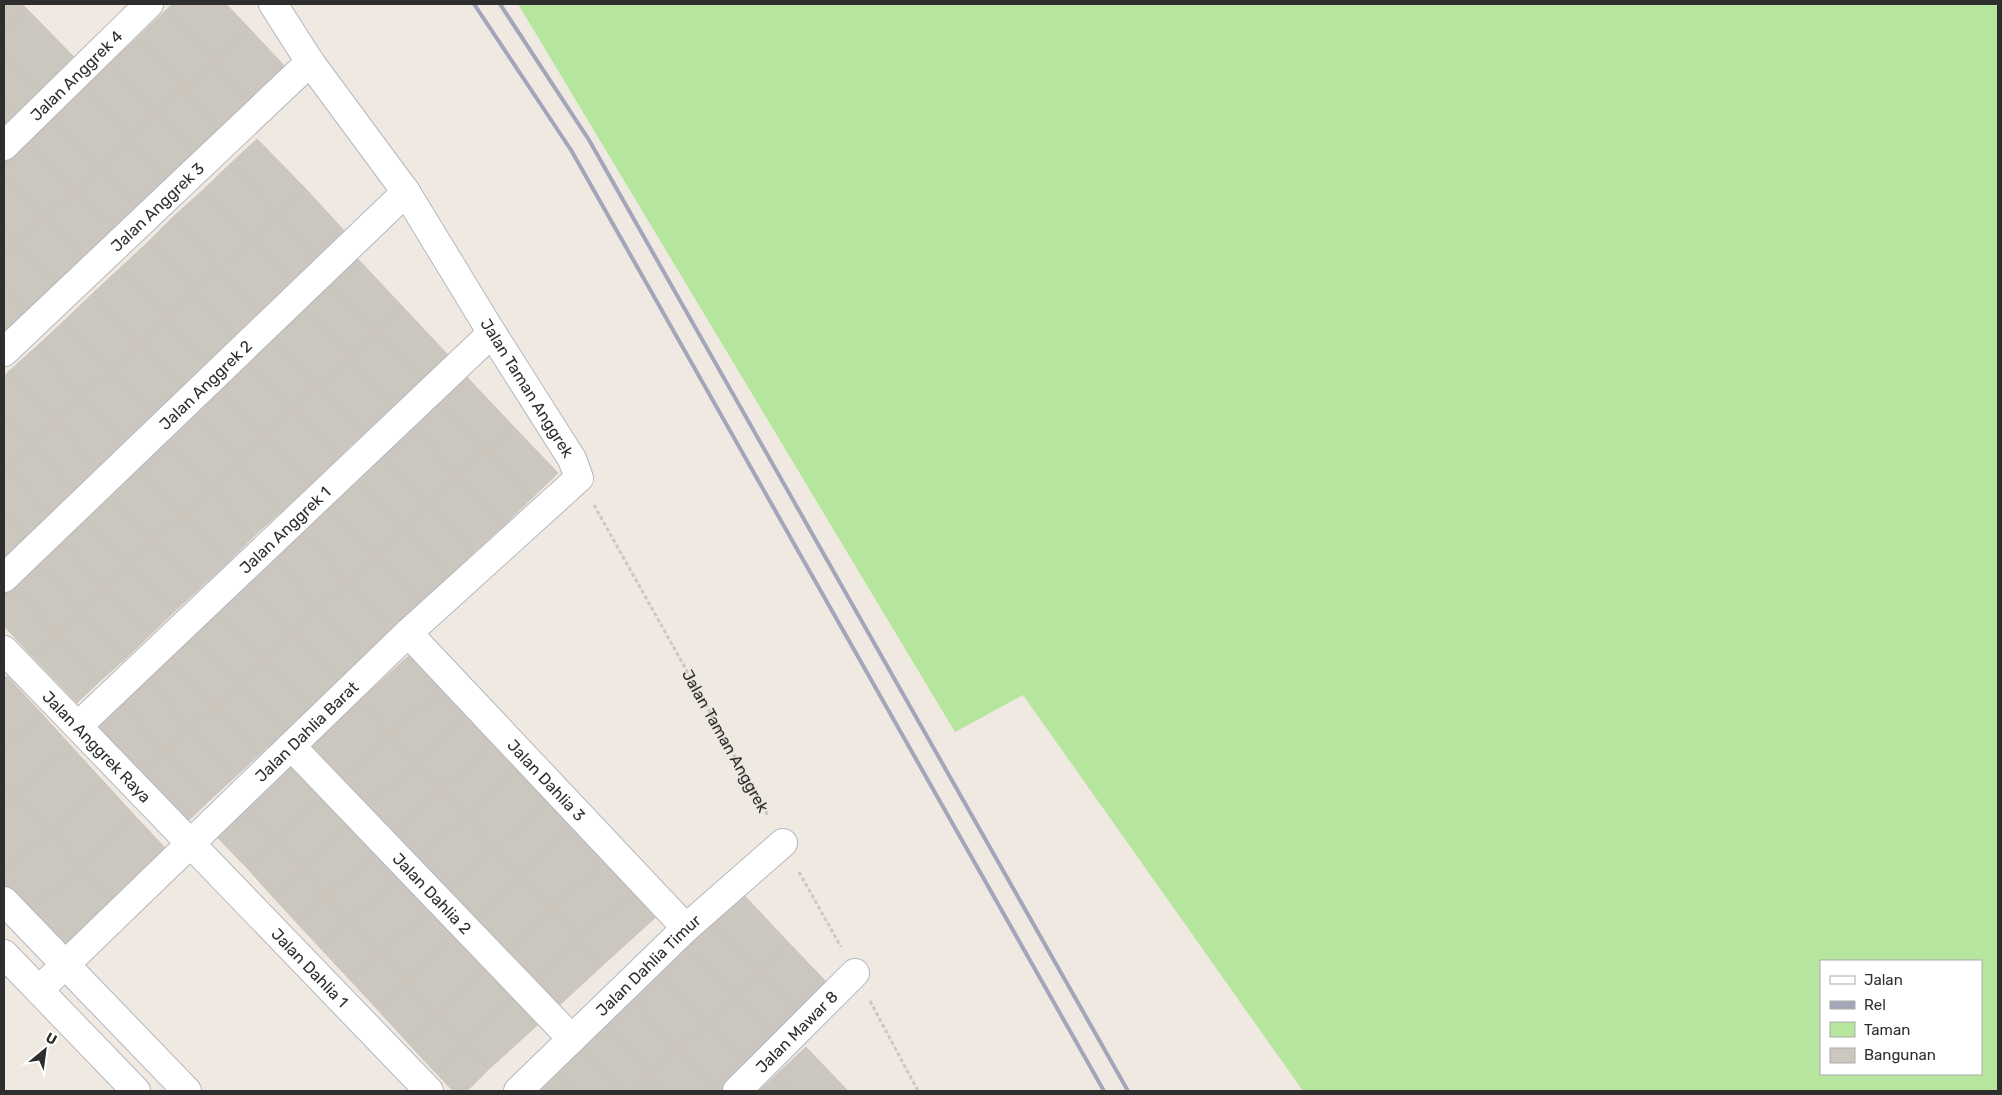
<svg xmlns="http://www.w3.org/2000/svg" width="2002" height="1095" viewBox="0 0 2002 1095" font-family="Rubik,sans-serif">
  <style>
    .green { fill: #b6e59e; fill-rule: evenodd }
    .building { fill: #cbc7bf; stroke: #cbc5ba }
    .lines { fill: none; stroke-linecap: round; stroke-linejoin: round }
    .street-casing { stroke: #b4b7c1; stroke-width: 30 }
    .path { stroke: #c9c9c9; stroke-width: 3; stroke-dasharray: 4 2.5; stroke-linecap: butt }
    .street { stroke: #fff; stroke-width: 28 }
    .rail { stroke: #a3a6b8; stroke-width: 4 }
    .labels { text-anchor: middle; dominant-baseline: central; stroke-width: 4; stroke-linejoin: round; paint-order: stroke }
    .street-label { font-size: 16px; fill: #2e2e2e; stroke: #fff }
  </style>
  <rect width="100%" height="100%" fill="#efe9e1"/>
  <!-- green -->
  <path class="green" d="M518,4h1480v1087h-695l-280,-396 -68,37zM1821,961h160v113h-160z"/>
  <!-- building -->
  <path class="building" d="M4,4h18l5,5 -23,21z
    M173,4h53l22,23 -35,34 -48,-50z
    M27,9l50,51 -35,33 -38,-40v-23z
    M165,11l48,50 -29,27 -47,-50z
    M248,27l45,48 -35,34 -45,-48z
    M137,38l47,50 -27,25 -47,-50z
    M4,53l38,40 -24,23 -14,-15z
    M213,61l45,48 -29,26 -45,-47z
    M110,63l47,50 -27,25 -47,-49z
    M184,88l45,47 -26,26 -46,-48z
    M83,89l47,49 -31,29 -47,-49z
    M4,101l14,15 -14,14z
    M157,113l46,48 -27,25 -46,-48z
    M52,118l47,49 -25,24 -46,-50z
    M130,138l46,48 -32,30 -45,-49z
    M257,139l48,49 -28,26 -47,-50z
    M28,141l46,50 -29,27 -41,-44v-11z
    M230,164l47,50 -27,25 -47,-49z
    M99,167l45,49 -24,22 -46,-47z
    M4,174l41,44 -26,25 -15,-15z
    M305,188l44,48 -26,25 -46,-47z
    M203,190l47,49 -30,29 -48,-50z
    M74,191l46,47 -29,28 -46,-48z
    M277,214l46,47 -27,26 -46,-48z
    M45,218l46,48 -27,25 -45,-48z
    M172,218l48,50 -25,23 -47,-49z
    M4,228l15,15 -15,14z
    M250,239l46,48 -32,29 -44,-48z
    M148,242l47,49 -29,27 -47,-49z
    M19,243l45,48 -29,27 -31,-34v-27z
    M356,257l47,50 -27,24 -47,-49z
    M220,268l44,48 -24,23 -45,-48z
    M119,269l47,49 -27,26 -47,-50z
    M329,282l47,49 -27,26 -48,-49z
    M4,284l31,34 -31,21z
    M195,291l45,48 -29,28 -45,-49z
    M92,294l47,50 -28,26 -47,-49z
    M403,307l45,48 -26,25 -46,-49z
    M301,308l48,49 -31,29 -47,-49z
    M166,318l45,49 -27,25 -45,-48z
    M64,321l47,49 -28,26 -47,-49z
    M376,331l46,49 -28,25 -45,-48z
    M271,337l47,49 -25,24 -47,-50z
    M139,344l45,48 -28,26 -45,-48z
    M36,347l47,49 -28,26 -47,-50z
    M349,357l45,48 -31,29 -45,-48z
    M246,360l47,50 -29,27 -47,-50z
    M111,370l45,48 -28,26 -45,-48z
    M8,372l47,50 -24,23 -27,-29v-39z
    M466,376l47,50 -27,24 -47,-49z
    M318,386l45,48 -24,23 -46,-47z
    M217,387l47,50 -26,25 -48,-50z
    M83,396l45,48 -27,26 -46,-48z
    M439,401l47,49 -27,26 -47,-49z
    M293,410l46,47 -29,28 -46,-48z
    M190,412l48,50 -29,26 -47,-49z
    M4,416l27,29 -25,24 -2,-2z
    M55,422l46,48 -25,23 -45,-48z
    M513,426l45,47 -26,25 -46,-48z
    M412,427l47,49 -31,29 -47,-49z
    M264,437l46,48 -27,25 -45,-48z
    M162,439l47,49 -27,27 -47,-50z
    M31,445l45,48 -25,23 -45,-47z
    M486,450l46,48 -27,26 -46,-48z
    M381,456l47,49 -24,23 -47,-49z
    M238,462l45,48 -29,26 -45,-48z
    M135,465l47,50 -28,25 -47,-49z
    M6,469l45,47 -24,23 -23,-25v-43z
    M459,476l46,48 -32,29 -45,-48z
    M357,479l47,49 -30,28 -47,-50z
    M209,488l45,48 -27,27 -45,-48z
    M107,491l47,49 -25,23 -47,-49z
    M428,505l45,48 -24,23 -45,-48z
    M327,506l47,50 -26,25 -47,-50z
    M4,514l23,25 -23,23z
    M82,514l47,49 -24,24 -47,-50z
    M182,515l45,48 -27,25 -46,-48z
    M404,528l45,48 -29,28 -46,-48z
    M301,531l47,50 -29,27 -47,-50z
    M58,537l47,50 -24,23 -47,-50z
    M154,540l46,48 -25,23 -46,-48z
    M374,556l46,48 -27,25 -45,-48z
    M272,558l47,50 -27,26 -47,-51z
    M34,560l47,50 -25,23 -47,-50z
    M129,563l46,48 -25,24 -45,-48z
    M348,581l45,48 -29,26 -45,-47z
    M9,583l47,50 -24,23 -28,-30v-38z
    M245,583l47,51 -28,25 -47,-50z
    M105,587l45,48 -24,23 -45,-48z
    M319,608l45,47 -27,26 -45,-47z
    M217,609l47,50 -24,23 -48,-49z
    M81,610l45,48 -25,22 -45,-47z
    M56,633l45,47 -24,23 -45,-47z
    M192,633l48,49 -25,24 -47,-50z
    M292,634l45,47 -27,26 -46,-48z
    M414,651l31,34 -55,50 -31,-34z
    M168,656l47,50 -24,22 -47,-50z
    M264,659l46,48 -25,24 -45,-49z
    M7,676l34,37 -37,34v-69z
    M144,678l47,50 -25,23 -47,-49z
    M240,682l45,49 -25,23 -45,-48z
    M445,685l26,28 -55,49 -26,-27z
    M359,701l31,34 -52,47 -30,-33z
    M119,702l47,49 -24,23 -47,-50z
    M215,706l45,48 -24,22 -45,-48z
    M41,713l30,33 -54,50 -13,-14v-35z
    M471,713l26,27 -56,50 -25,-28z
    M191,728l45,48 -25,23 -45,-48z
    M390,735l26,27 -52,48 -26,-28z
    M497,740l23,26 -55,50 -24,-26z
    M71,746l33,36 -55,50 -32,-36z
    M166,751l45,48 -24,23 -45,-48z
    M299,756l31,34 -54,50 -31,-33z
    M416,762l25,28 -51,48 -26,-28z
    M520,766l30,33 -55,49 -30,-32z
    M4,782l13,14 -13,12z
    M104,782l31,34 -54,50 -32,-34z
    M330,790l26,28 -55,50 -25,-28z
    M441,790l24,26 -52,48 -23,-26z
    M17,796l32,36 -45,41v-65z
    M550,799l25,27 -55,50 -25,-28z
    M245,807l31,33 -29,28 -32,-33z
    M135,816l33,35 -54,51 -33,-36z
    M465,816l30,32 -52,48 -30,-32z
    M356,818l25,28 -54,50 -26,-28z
    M575,826l31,34 -54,50 -32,-34z
    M49,832l32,34 -52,47 -25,-27v-13z
    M276,840l25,28 -29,28 -25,-28z
    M381,846l24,25 -55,50 -23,-25z
    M495,848l25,28 -51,47 -26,-27z
    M606,860l28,29 -55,50 -27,-29z
    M81,866l33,36 -52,47 -33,-36z
    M301,868l26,28 -30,27 -25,-27z
    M405,871l30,33 -55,50 -30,-33z
    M520,876l32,34 -53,47 -30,-34z
    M634,889l24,26 -55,50 -24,-26z
    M743,894l47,50 -29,27 -47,-49z
    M327,896l23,25 -29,28 -24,-26z
    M435,904l26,27 -56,50 -25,-27z
    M552,910l27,29 -52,48 -28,-30z
    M350,921l30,33 -28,28 -31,-33z
    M714,922l47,49 -27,26 -47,-50z
    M461,931l30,34 -55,50 -31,-34z
    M579,939l24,26 -52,48 -24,-26z
    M790,944l46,48 -30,27 -45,-48z
    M687,947l47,50 -28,26 -47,-49z
    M380,954l25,27 -28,28 -25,-27z
    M491,965l28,29 -55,50 -28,-29z
    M761,971l45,48 -26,25 -46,-47z
    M659,974l47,49 -28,26 -46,-50z
    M405,981l31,34 -28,28 -31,-34z
    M519,994l24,26 -55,50 -24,-26z
    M734,997l46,47 -29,27 -45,-48z
    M632,999l46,50 -27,26 -47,-50z
    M436,1015l28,29 -29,28 -27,-29z
    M706,1023l45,48 -21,20h-11l-41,-42z
    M604,1025l47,50 -18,16h-13l-41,-43z
    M464,1044l24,26 -21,21h-14l-18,-19z
    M806,1047l42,44h-54l-17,-17z
    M579,1048l41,43h-47l-19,-19z
    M678,1049l41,42h-53l-15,-16z
    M554,1072l19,19h-40z
    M777,1074l17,17h-35z
    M651,1075l15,16h-33z"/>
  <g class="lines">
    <defs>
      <g id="street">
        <path id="s2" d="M4,146l145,-142"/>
        <path id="s3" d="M4,352l306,-290"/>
        <path id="s4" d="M4,578l402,-386"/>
        <path id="s5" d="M408,633l278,295"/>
        <path id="s6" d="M4,650l425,441"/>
        <path id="s7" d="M78,726l414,-393"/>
        <path id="s8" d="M291,746l281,293"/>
        <path d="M4,901l183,190"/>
        <path d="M4,954l132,137"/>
        <path id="s9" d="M39,990l369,-357 171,-155 -7,-19 -80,-126 -86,-141 -96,-130 -37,-58"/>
        <path id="s10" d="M518,1091l168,-163 97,-85"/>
        <path id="s11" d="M737,1091l118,-118"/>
      </g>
    </defs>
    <!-- street casing -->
    <use href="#street" class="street-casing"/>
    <!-- path -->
    <g class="path">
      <path id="s1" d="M594,505l174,311"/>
      <path d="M799,872l42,75"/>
      <path d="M870,1001l48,90"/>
    </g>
    <!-- street -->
    <use href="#street" class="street"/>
    <!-- rail -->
    <path class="rail" d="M474,4l97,146 533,941
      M500,4l89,136 539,951"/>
  </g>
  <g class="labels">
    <!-- street labels -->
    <g class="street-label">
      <text stroke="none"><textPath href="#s2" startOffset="101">Jalan Anggrek 4</textPath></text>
      <text stroke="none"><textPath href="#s3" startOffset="211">Jalan Anggrek 3</textPath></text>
      <text stroke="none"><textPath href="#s4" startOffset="279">Jalan Anggrek 2</textPath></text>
      <text transform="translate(527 388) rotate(58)">Jalan Taman Anggrek</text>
      <text stroke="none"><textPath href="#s7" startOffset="285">Jalan Anggrek 1</textPath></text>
      <text stroke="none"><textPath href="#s9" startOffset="372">Jalan Dahlia Barat</textPath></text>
      <text stroke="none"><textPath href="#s1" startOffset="270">Jalan Taman Anggrek</textPath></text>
      <text stroke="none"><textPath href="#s6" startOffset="134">Jalan Anggrek Raya</textPath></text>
      <text stroke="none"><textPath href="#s5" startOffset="202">Jalan Dahlia 3</textPath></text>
      <text stroke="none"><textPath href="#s8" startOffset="204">Jalan Dahlia 2</textPath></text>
      <text stroke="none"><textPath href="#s10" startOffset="181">Jalan Dahlia Timur</textPath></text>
      <text stroke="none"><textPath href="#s6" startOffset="441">Jalan Dahlia 1</textPath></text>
      <text stroke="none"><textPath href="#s11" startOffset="84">Jalan Mawar 8</textPath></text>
    </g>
  </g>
  <!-- border -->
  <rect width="2002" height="1095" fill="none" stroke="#2e2e2e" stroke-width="10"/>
  <!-- legend -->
  <rect x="1820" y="960" width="162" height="115" fill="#ffffff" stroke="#ababab"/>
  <rect x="1830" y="976" width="25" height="8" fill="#ffffff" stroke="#ababab"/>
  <text x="1864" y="985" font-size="15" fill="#2e2e2e">Jalan</text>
  <rect x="1830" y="1001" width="25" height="8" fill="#a3a6b8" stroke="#ababab"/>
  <text x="1864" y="1010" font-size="15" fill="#2e2e2e">Rel</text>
  <rect x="1830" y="1022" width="25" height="15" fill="#b6e59e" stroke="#ababab"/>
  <text x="1864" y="1035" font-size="15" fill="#2e2e2e">Taman</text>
  <rect x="1830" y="1048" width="25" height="15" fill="#cbc7bf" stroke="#ababab"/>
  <text x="1864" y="1060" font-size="15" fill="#2e2e2e">Bangunan</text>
  <!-- north arrow -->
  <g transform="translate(45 1050) rotate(29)" stroke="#ffffff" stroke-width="4" paint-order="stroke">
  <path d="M0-4L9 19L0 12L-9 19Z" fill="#2e2e2e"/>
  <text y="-8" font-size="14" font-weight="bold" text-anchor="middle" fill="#2e2e2e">U</text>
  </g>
</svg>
